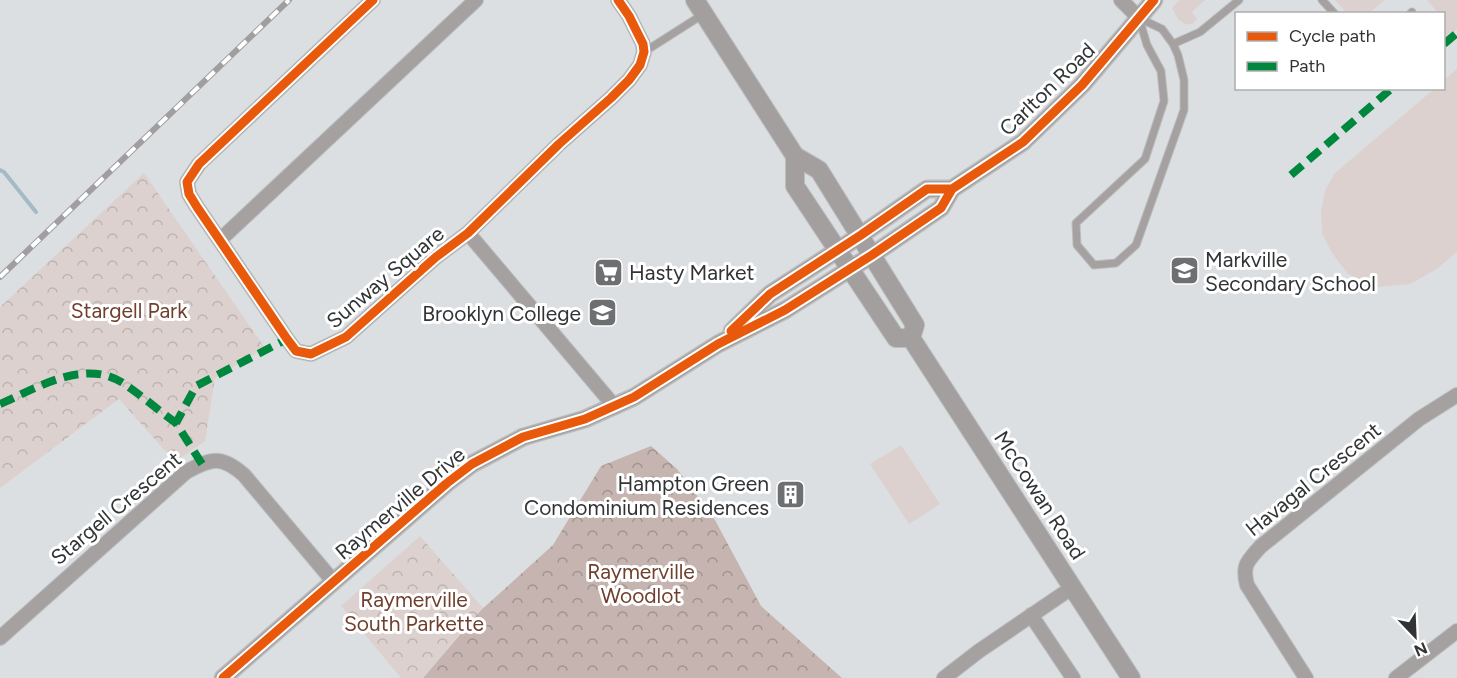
<svg xmlns="http://www.w3.org/2000/svg" width="1457" height="678" viewBox="0 0 1457 678" font-family="Figtree,sans-serif">
  <style>
    .grass { fill: #dcd1ce }
    .forest { fill: url(#forest-crowns) }
    .park { fill: url(#park-crowns) }
    .lines { fill: none; stroke-linecap: round; stroke-linejoin: round }
    .stream { stroke: #a2bbc7; stroke-width: 4 }
    .service-casing { stroke: #bbbdbe; stroke-width: 9 }
    .minor-casing { stroke: #bbbdbe; stroke-width: 16 }
    .tertiary-casing { stroke: #bbbdbe; stroke-width: 19 }
    .secondary-casing { stroke: #bbbdbe; stroke-width: 20 }
    .service { stroke: #a5a1a0; stroke-width: 7 }
    .minor { stroke: #a5a1a0; stroke-width: 14 }
    .tertiary { stroke: #a5a1a0; stroke-width: 16 }
    .secondary { stroke: #a49f9f; stroke-width: 18 }
    .rail-casing { stroke: #a09e9e; stroke-width: 6 }
    .rail { stroke: #fff; stroke-width: 4; stroke-dasharray: 11; stroke-linecap: butt }
    .quiet { stroke: #00873e; stroke-width: 8; stroke-dasharray: 15 8; stroke-linecap: butt }
    .cycleway-casing { stroke: #fff; stroke-width: 13 }
    .cycleway { stroke: #e8590c; stroke-width: 9 }
    .labels { text-anchor: middle; dominant-baseline: central; stroke-width: 6; stroke-linejoin: round; paint-order: stroke }
    .street-label { font-size: 21px; fill: #313334; stroke: #fff }
    .poi-label { font-size: 21px; fill: #313334; stroke: #fff; text-anchor: start }
    .park-label { font-size: 21px; fill: #703f2d; stroke: #fff }
  </style>
  <defs>
    <pattern id="forest-crowns" width="20" height="18" patternUnits="userSpaceOnUse" patternTransform="scale(1.5)"><rect width="20" height="18" fill="#c5b4af"/><path d="M2 6a3 3 0 1 1 6 0M12 15a3 3 0 1 1 6 0" fill="none" stroke="#a1938f"/></pattern>
    <pattern id="park-crowns" width="20" height="18" patternUnits="userSpaceOnUse" patternTransform="scale(1.5)"><rect width="20" height="18" fill="#dcd1ce"/><path d="M2 6a3 3 0 1 1 6 0M12 15a3 3 0 1 1 6 0" fill="none" stroke="#bdb4b2"/></pattern>
  </defs>
  <rect width="100%" height="100%" fill="#dcdfe2"/>
  <!-- grass -->
  <path class="grass" d="M1179,0h26l-13,12 5,7 -5,5h-8l-6,-5 -6,-11z
    M1335,0h50l-16,13h-22z
    M1427,0h30v29l-13,11v-26l-6,-1z
    M1457,69v183l-20,17 -27,15 -32,3 -30,-13 -16,-21 -10,-20 -1,-21 4,-22 10,-17 99,-84 10,-1v-8z
    M901,445l39,59 -31,20 -39,-60z"/>
  <!-- forest -->
  <path class="forest" d="M651,446l26,23 38,51 46,86 81,72h-419l57,-67 73,-66 48,-79z"/>
  <!-- park -->
  <path class="park" d="M144,173l121,175 -50,30 -10,63 -30,21 -56,-63 -119,89v-181z
    M420,536l63,72 -60,70h-22l-60,-72z"/>
  <g class="lines">
    <!-- stream -->
    <path class="stream" d="M0,170l4,2 32,40"/>
    <defs>
      <path id="service" d="M1322,0l13,14
        M1410,14l2,-2
        M1139,18l23,11 11,15 5,11 6,25v30l-48,135 -20,18 -22,2 -17,-20 -1,-22 69,-64 19,-58 -3,-30 -14,-26z
        M1173,44l27,-12 39,-32
        M644,52l58,-37"/>
      <path id="minor" d="M373,0l-174,164 -12,18 2,12 8,13 90,132 9,12 15,3 35,-17 90,-80 32,-24 91,-89 52,-46 18,-18 11,-15 4,-13 -1,-8 -14,-28 -11,-16
        M1121,0l18,18
        M468,233l147,174
        M221,239l255,-239
        M1031,615l42,63
        M0,638l186,-166c26,-14 35,-17 58,3l89,106
        M944,678l35,-27 94,-64
        M1306,678l-59,-93c-5,-20 0,-23 13,-38l159,-128 38,-24
        M1396,678l61,-47"/>
      <path id="tertiary" d="M732,331l38,-37 91,-59 66,-46h25
        M223,678l224,-195 25,-19 51,-27 62,-18 49,-22 84,-53 67,-34 87,-55 69,-47 11,-19 71,-47 59,-57 72,-85"/>
      <path id="secondary" d="M695,0l100,156 24,14 96,155 -4,13
        M795,156v30l101,152h15
        M911,338l220,340"/>
    </defs>
    <!-- service casing -->
    <use href="#service" class="service-casing"/>
    <!-- minor casing -->
    <use href="#minor" class="minor-casing"/>
    <!-- tertiary casing -->
    <use href="#tertiary" class="tertiary-casing"/>
    <!-- secondary casing -->
    <use href="#secondary" class="secondary-casing"/>
    <!-- service -->
    <use href="#service" class="service"/>
    <!-- minor -->
    <use href="#minor" class="minor"/>
    <!-- tertiary -->
    <use href="#tertiary" class="tertiary"/>
    <!-- secondary -->
    <use href="#secondary" class="secondary"/>
    <defs>
      <path id="rail" d="M0,277l289,-277"/>
    </defs>
    <!-- rail casing -->
    <use href="#rail" class="rail-casing"/>
    <!-- rail -->
    <use href="#rail" class="rail"/>
    <!-- quiet -->
    <path class="quiet" d="M1444,44l13,-11
      M1291,175l101,-87
      M0,404c37,-16 84,-46 123,-21 18,12 35,27 53,40
      M202,464l-26,-41 20,-37 91,-47"/>
    <defs>
      <path id="cycleway" d="M373,0l-174,164 -12,18 2,12 8,13 90,132 9,12 15,3 35,-17 90,-80 32,-24 91,-89 52,-46 18,-18 11,-15 4,-13 -1,-8 -14,-28 -11,-16
        M731,331l39,-37 91,-59 66,-46h25
        M223,678l224,-195 25,-19 51,-27 62,-18 49,-22 84,-53 67,-34 87,-55 69,-47 11,-19 71,-47 59,-57 72,-85"/>
    </defs>
    <!-- cycleway casing -->
    <use href="#cycleway" class="cycleway-casing"/>
    <!-- cycleway -->
    <use href="#cycleway" class="cycleway"/>
  </g>
  <!-- icons -->
  <defs>
    <symbol id="school-square" viewBox="-11 -11 22 22"><rect x="-9" y="-9" width="18" height="18" rx="4" fill="#6d6f71" stroke="#fff"/><path d="M0-5L7-2L0 1L-7-2ZM-4 1L0 2.5L4 1V4Q0 6-4 4Z" fill="#fff"/></symbol>
    <symbol id="supermarket-square" viewBox="-11 -11 22 22"><rect x="-9" y="-9" width="18" height="18" rx="4" fill="#6d6f71" stroke="#fff"/><path d="M-6-5.5h2.5l.6 2H6L4.5 2H-2.5L-4.4-4H-6ZM-1.5 3.2a1.3 1.3 0 1 0 .1 0ZM3 3.2a1.3 1.3 0 1 0 .1 0Z" fill="#fff"/></symbol>
    <symbol id="university-square" viewBox="-11 -11 22 22"><rect x="-9" y="-9" width="18" height="18" rx="4" fill="#6d6f71" stroke="#fff"/><path d="M0-5L7-2L0 1L-7-2ZM-4 1L0 2.5L4 1V4Q0 6-4 4Z" fill="#fff"/></symbol>
    <symbol id="building-square" viewBox="-11 -11 22 22"><rect x="-9" y="-9" width="18" height="18" rx="4" fill="#6d6f71" stroke="#fff"/><path d="M-4-6H4V6H1V3H-1V6H-4ZM-2.5-4.3h1.7v1.8h-1.7ZM.8-4.3h1.7v1.8H.8ZM-2.5-1h1.7V.8h-1.7ZM.8-1h1.7V.8H.8Z" fill="#fff"/></symbol>
  </defs>
  <g fill-rule="evenodd">
    <use href="#school-square" x="1168" y="254" width="33" height="33"/>
    <use href="#supermarket-square" x="592" y="256" width="33" height="33"/>
    <use href="#university-square" x="586" y="296" width="33" height="33"/>
    <use href="#building-square" x="774" y="478" width="33" height="33"/>
  </g>
  <g class="labels">
    <!-- street labels -->
    <g class="street-label">
      <text transform="translate(1047 89) rotate(-44)">Carlton Road</text>
      <text transform="translate(385 277) rotate(-40)">Sunway Square</text>
      <text transform="translate(1313 479) rotate(-39)">Havagal Crescent</text>
      <text transform="translate(1040 495) rotate(57)">McCowan Road</text>
      <text transform="translate(400 503) rotate(-40)">Raymerville Drive</text>
      <text transform="translate(116 508) rotate(-40)">Stargell Crescent</text>
    </g>
    <!-- poi labels -->
    <g class="poi-label">
      <text x="1205" y="259">Markville<tspan x="1205" dy="24">Secondary School</tspan></text>
      <text x="629" y="272">Hasty Market</text>
      <text x="581" y="313" text-anchor="end">Brooklyn College</text>
      <text x="769" y="483" text-anchor="end">Hampton Green<tspan x="769" dy="24">Condominium Residences</tspan></text>
    </g>
    <!-- park labels -->
    <g class="park-label">
      <text x="129" y="310">Stargell Park</text>
      <text x="641" y="571">Raymerville<tspan x="641" dy="24">Woodlot</tspan></text>
      <text x="414" y="599">Raymerville<tspan x="414" dy="24">South Parkette</tspan></text>
    </g>
  </g>
  <!-- legend -->
  <rect x="1235" y="12" width="210" height="78" fill="#ffffff" stroke="#adadae" stroke-width="1.5"/>
  <rect x="1247" y="32" width="30" height="9" fill="#e8590c" stroke="#adadae" stroke-width="1.5"/>
  <text x="1289" y="42" font-size="18" fill="#313334">Cycle path</text>
  <rect x="1247" y="62" width="30" height="9" fill="#00873e" stroke="#adadae" stroke-width="1.5"/>
  <text x="1289" y="72" font-size="18" fill="#313334">Path</text>
  <!-- north arrow -->
  <g transform="translate(1415 636) rotate(157)" stroke="#ffffff" stroke-width="4.5" paint-order="stroke">
  <path d="M0-4.5L10 22L0 15L-10 22Z" fill="#313334"/>
  <text y="-9" font-size="16" font-weight="bold" text-anchor="middle" fill="#313334">N</text>
  </g>
</svg>
